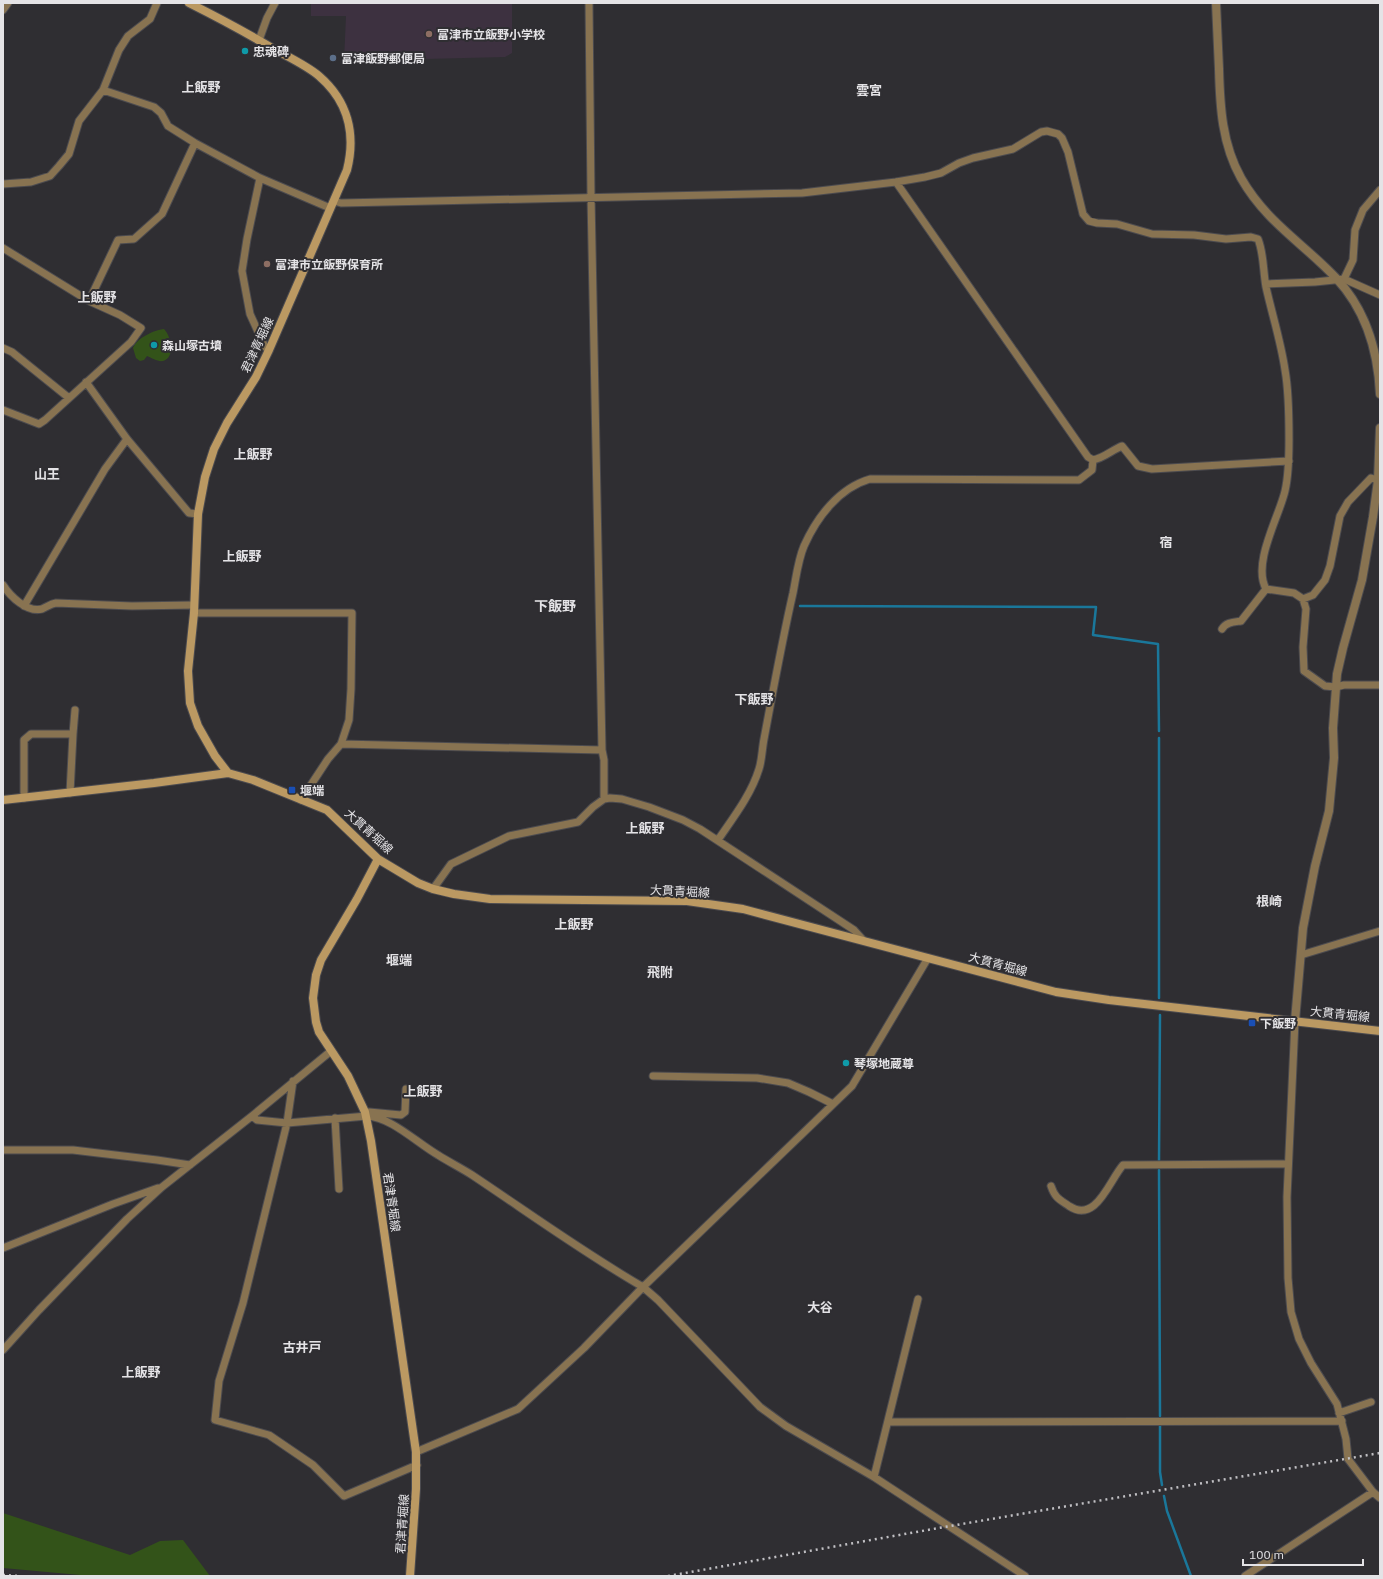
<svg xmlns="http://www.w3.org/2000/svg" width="1383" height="1579" viewBox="0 0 1383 1579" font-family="'IBM Plex Sans','Noto Sans JP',sans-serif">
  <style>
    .education { fill: #3d3140 }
    .green { fill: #335319 }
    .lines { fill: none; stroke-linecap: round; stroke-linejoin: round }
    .stream { stroke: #1a779a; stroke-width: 2.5 }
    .minor-casing { stroke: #4c4b4f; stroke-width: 9 }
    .tertiary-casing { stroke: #4c4b4f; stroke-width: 10 }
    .secondary-casing { stroke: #4c4b4f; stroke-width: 10 }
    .minor { stroke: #887351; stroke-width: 7 }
    .tertiary { stroke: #887351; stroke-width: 8 }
    .secondary { stroke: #bb9962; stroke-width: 8 }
    .rail { stroke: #c1c0c4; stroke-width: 2.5; stroke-dasharray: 2 4; stroke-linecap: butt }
    .education-dot { fill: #8d6e63; stroke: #2f2e32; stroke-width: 1.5 }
    .culture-dot { fill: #0f9aa8; stroke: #2f2e32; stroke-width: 1.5 }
    .service-dot { fill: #5c6f8a; stroke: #2f2e32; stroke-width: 1.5 }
    .transit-dot { fill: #1a4fb4; stroke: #2f2e32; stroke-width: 1.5 }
    .labels { text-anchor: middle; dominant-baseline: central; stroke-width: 4; stroke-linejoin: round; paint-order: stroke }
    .poi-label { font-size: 12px; font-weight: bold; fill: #e4e3e6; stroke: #2f2e32; text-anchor: start }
    .street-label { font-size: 12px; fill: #e4e3e6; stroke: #2f2e32 }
    .neighbourhood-label { font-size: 13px; font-weight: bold; fill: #e4e3e6; stroke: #2f2e32 }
    .quarter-label { font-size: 14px; font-weight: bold; fill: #e4e3e6; stroke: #2f2e32 }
  </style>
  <rect width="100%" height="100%" fill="#2f2e32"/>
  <!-- education -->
  <path class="education" d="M311,3h201v50l-7,4 -161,4 2,-45h-35z"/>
  <!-- green -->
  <path class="green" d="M164,329c7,7 12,28 -1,32 -5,1 -11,-3 -16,-5l-3,4 -4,1 -4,-3 -3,-10c4,-10 21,-18 31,-19z
    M3,1513l127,42 30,-14 23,-1 27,36h-119l-88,-8z"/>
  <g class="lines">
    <!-- stream -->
    <path class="stream" d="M800,606l296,1 -3,28 65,9 1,87
      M1159,738v260
      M1159,1161l1,-146
      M1159,1170l1,246
      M1160,1424v48l2,13
      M1164,1496l3,15 24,65"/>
    <defs>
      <path id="minor" d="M589,3l2,194 11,553 2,10v39
        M3,10l5,-7
        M259,40l8,-22 8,-15
        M103,90l51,17 7,6 7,13 27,17 65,35 70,30
        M260,178l-13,61 -5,32 8,43 15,33 4,3
        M896,182l192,275 5,3c11,-2 19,-10 29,-14l16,20 14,3 137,-8
        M3,184l28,-2 19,-6 9,-10 10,-12 10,-33 24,-31 16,-40 9,-14 22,-17 7,-16
        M334,201l7,2 461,-10 94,-11 29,-5 16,-4 18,-10 14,-5 40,-9 28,-17 6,-1 11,3 4,4 6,14 15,62 6,7 8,2 20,1 35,10 42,1 32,4 25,-2 7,2c6,15 5,32 8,48 6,27 15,55 19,83 4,22 4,46 4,69 0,17 0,35 -4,52 -6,26 -33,72 -19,98l28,4 9,6 3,10 -3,38 1,24 21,15 11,1 8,-2h36
        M3,248l86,53 31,14 21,13 -10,14 -86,78 -6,4 -36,-14
        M1344,279l9,-19 2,-30 8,-20 17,-20
        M1266,284l49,-2 29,-3 36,16
        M89,301l29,-61 16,-1 28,-25 33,-71
        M3,348l9,4 57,46
        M86,382l41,57 62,74 9,1
        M3,585c7,11 24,28 39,24 5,-2 8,-5 14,-6l76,3 62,-1
        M1303,599l10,-4 12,-15 5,-14 10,-50 8,-14 23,-24 7,2
        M24,606l81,-137 22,-30
        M194,613h158l-1,76 -2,31 -8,24 -13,15 -27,41
        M1222,629c4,-7 12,-7 19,-8l25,-32
        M73,734l2,-24
        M341,744l261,6
        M24,798v-58l7,-6h42l-3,59
        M718,840c15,-22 33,-45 41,-71 3,-9 3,-20 5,-30 9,-48 18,-98 29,-146 3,-15 5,-33 11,-47 13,-29 35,-58 66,-67l209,1 13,-10 1,-10
        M433,889l18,-25 58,-28 69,-14 15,-15 11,-8 6,-1 12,1 27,8 34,13 17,9 154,101 10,11
        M1301,955l79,-24
        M1295,1021l-8,176 1,81 3,34 8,27 12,24 26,41 9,35 2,20 25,33 7,6
        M653,1076l104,2 31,5 21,9 24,12
        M293,1081l-6,42 -44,180 -24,78 -4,39 54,15 44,30 31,31 73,-31
        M369,1112l32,3 4,-3 1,-23
        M252,1116l5,4 30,3 80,-7c24,1 50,27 71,39 11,7 23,13 34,20 57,38 112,78 171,112l15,13 102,107 26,19 88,51 151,99
        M335,1118l4,71
        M3,1150h70l84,10 33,5
        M1051,1186c4,12 8,13 18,20 27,18 40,-25 54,-41l165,-1
        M3,1248l110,-44 45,-16
        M3,1350l36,-40 88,-91 35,-32 90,-71 79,-65
        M1339,1413l32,-11
        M888,1422l454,-1
        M416,1452l102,-43 66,-61 59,-61 209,-201 76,-128
        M874,1477l44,-178
        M1245,1576l128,-84"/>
      <path id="tertiary" d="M1216,3c1,22 2,44 3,66 1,38 3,75 22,109 25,44 62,65 95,100 31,33 42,73 44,116
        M1295,1021l8,-93 12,-62 14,-55 5,-53 -1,-30 4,-54 6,-26 19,-68 11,-63 5,-37 2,-52"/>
      <path id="secondary" d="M189,3c28,14 56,29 83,45 16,9 34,17 47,28 29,25 37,58 28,94l-78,180 -13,27 -29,46 -13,26 -9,28 -7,37 -4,99 -6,58 2,32 8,23 17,30 13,17
        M3,800l151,-17 74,-10 25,7 74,30 51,49 40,24 15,6 21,5 36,5 197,2 56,8 313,83 53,8 271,31
        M378,859l-21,40 -36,61 -5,15 -3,23 3,24 3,10 29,44 17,36 6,29 45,311v37l-6,87"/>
    </defs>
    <!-- minor casing -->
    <use href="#minor" class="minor-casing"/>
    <!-- tertiary casing -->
    <use href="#tertiary" class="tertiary-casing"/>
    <!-- secondary casing -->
    <use href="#secondary" class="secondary-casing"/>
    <!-- minor -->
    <use href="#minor" class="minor"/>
    <!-- tertiary -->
    <use href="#tertiary" class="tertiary"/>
    <!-- secondary -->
    <use href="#secondary" class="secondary"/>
    <!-- rail -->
    <path class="rail" d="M3,1575l18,1
      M668,1576l282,-50 430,-73"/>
  </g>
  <!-- markers -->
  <g class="education-dot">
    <circle cx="429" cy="34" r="4"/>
    <circle cx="267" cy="264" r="4"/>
  </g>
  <g class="culture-dot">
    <circle cx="245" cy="51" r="4"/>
    <circle cx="154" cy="345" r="4"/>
    <circle cx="846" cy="1063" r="4"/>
  </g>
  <circle class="service-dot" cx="333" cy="58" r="4"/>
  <g class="transit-dot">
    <rect x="288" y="786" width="8" height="8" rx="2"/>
    <rect x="1248" y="1019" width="8" height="8" rx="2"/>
  </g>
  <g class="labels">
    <!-- poi labels -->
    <g class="poi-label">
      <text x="437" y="34">富津市立飯野小学校</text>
      <text x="253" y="51">忠魂碑</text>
      <text x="341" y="58">富津飯野郵便局</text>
      <text x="275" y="264">富津市立飯野保育所</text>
      <text x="162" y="345">森山塚古墳</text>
      <text x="300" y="790">堰端</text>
      <text x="1260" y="1023">下飯野</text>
      <text x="854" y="1063">琴塚地蔵尊</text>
    </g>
    <!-- street labels -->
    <g class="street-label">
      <text transform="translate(257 345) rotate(-65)">君津青堀線</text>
      <text transform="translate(369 831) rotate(42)">大貫青堀線</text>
      <text transform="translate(680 891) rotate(3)">大貫青堀線</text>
      <text transform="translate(998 964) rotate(15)">大貫青堀線</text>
      <text transform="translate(1340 1014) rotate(6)">大貫青堀線</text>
      <text transform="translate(392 1202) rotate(82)">君津青堀線</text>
      <text transform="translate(402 1524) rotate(-86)">君津青堀線</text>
    </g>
    <!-- neighbourhood labels -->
    <g class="neighbourhood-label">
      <text x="201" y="87">上飯野</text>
      <text x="869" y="90">雲宮</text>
      <text x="97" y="297">上飯野</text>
      <text x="253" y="454">上飯野</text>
      <text x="47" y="474">山王</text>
      <text x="1166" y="542">宿</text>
      <text x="242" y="556">上飯野</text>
      <text x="754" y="699">下飯野</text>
      <text x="645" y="828">上飯野</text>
      <text x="1269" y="901">根崎</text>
      <text x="574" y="924">上飯野</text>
      <text x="399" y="960">堰端</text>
      <text x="660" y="972">飛附</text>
      <text x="423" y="1091">上飯野</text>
      <text x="820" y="1307">大谷</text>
      <text x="302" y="1347">古井戸</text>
      <text x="141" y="1372">上飯野</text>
    </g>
    <!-- quarter labels -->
    <g class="quarter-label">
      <text x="555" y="606">下飯野</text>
    </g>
  </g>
  <!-- border -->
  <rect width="1383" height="1579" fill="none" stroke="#e4e3e6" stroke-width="8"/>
  <!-- scale -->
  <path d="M1243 1559v6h120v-6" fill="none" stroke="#e4e3e6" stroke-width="2"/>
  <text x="1249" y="1559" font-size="12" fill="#e4e3e6" stroke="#2f2e32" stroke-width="3" paint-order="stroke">100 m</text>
</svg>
